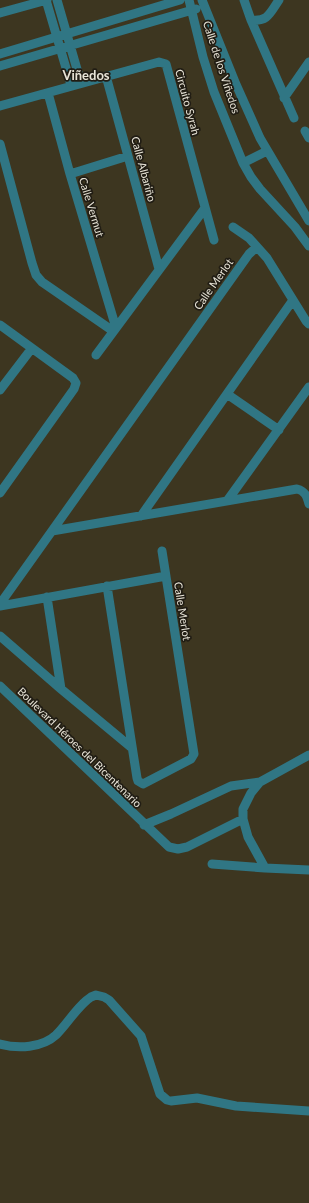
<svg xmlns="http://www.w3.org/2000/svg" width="309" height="1203" viewBox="0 0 309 1203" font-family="Lato,sans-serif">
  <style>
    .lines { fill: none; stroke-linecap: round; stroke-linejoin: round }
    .minor { stroke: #307684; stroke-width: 9 }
    .labels { text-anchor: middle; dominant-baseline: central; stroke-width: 3.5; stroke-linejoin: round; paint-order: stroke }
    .street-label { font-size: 11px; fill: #e8e4d7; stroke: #211d14 }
    .quarter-label { font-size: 13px; font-weight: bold; fill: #e8e4d7; stroke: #211d14 }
  </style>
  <rect width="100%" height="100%" fill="#3d3620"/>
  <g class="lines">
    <!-- minor -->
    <path class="minor" d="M46,0l25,85
      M57,0l24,83
      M189,0l14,57 11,35 29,71 8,14 9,12 35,38 14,19
      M202,0l33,82 25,56 49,83
      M244,0l7,20 43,98
      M0,13l47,-13
      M251,20c17,2 19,-7 28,-20
      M0,54l180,-54
      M0,66l196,-57
      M106,76l53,193
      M48,93l22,81 46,154
      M284,98l25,-36
      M0,106l159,-44 7,2 48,176
      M305,131l4,7
      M0,144l32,119 4,12 6,7 71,49
      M243,163l24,-12
      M70,174l58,-18
      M233,227l16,11 18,20 39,63 3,3
      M0,325l73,53 3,5 -2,6 -74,104
      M96,355l109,-147
      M0,390l32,-42
      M227,394l52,36
      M227,501l82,-114
      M141,516l152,-216
      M52,531l245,-42c8,2 10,7 12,15
      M107,586l30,192 1,3 5,3 48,-25 3,-5 -32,-203
      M47,597l14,92
      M0,604l249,-350 8,-7
      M0,606l166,-30
      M0,636l61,53 71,59
      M0,686l169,161 9,2 9,-2 56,-28
      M144,825l27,-11 60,-28 29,-4
      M212,864l53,4 44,2
      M265,868l-17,-31 -5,-18v-10l8,-16 9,-11 49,-27
      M0,1044c18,5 42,4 56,-9 11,-11 19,-25 31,-35l4,-3 5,-2 8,2 5,3 32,36 19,58 7,6 4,1 26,-3 39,8 73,5"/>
  </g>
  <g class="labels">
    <!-- street labels -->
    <g class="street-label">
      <text transform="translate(222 67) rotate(72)">Calle de los Viñedos</text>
      <text transform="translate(188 102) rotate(75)">Circuito Syrah</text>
      <text transform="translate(144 169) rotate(75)">Calle Albariño</text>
      <text transform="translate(92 207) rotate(73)">Calle Vermut</text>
      <text transform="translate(213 284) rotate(-55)">Calle Merlot</text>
      <text transform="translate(183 611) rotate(81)">Calle Merlot</text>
      <text transform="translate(80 747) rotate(44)">Boulevard Héroes del Bicentenario</text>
    </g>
    <!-- quarter labels -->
    <g class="quarter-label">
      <text x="86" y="75">Viñedos</text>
    </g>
  </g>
</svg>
